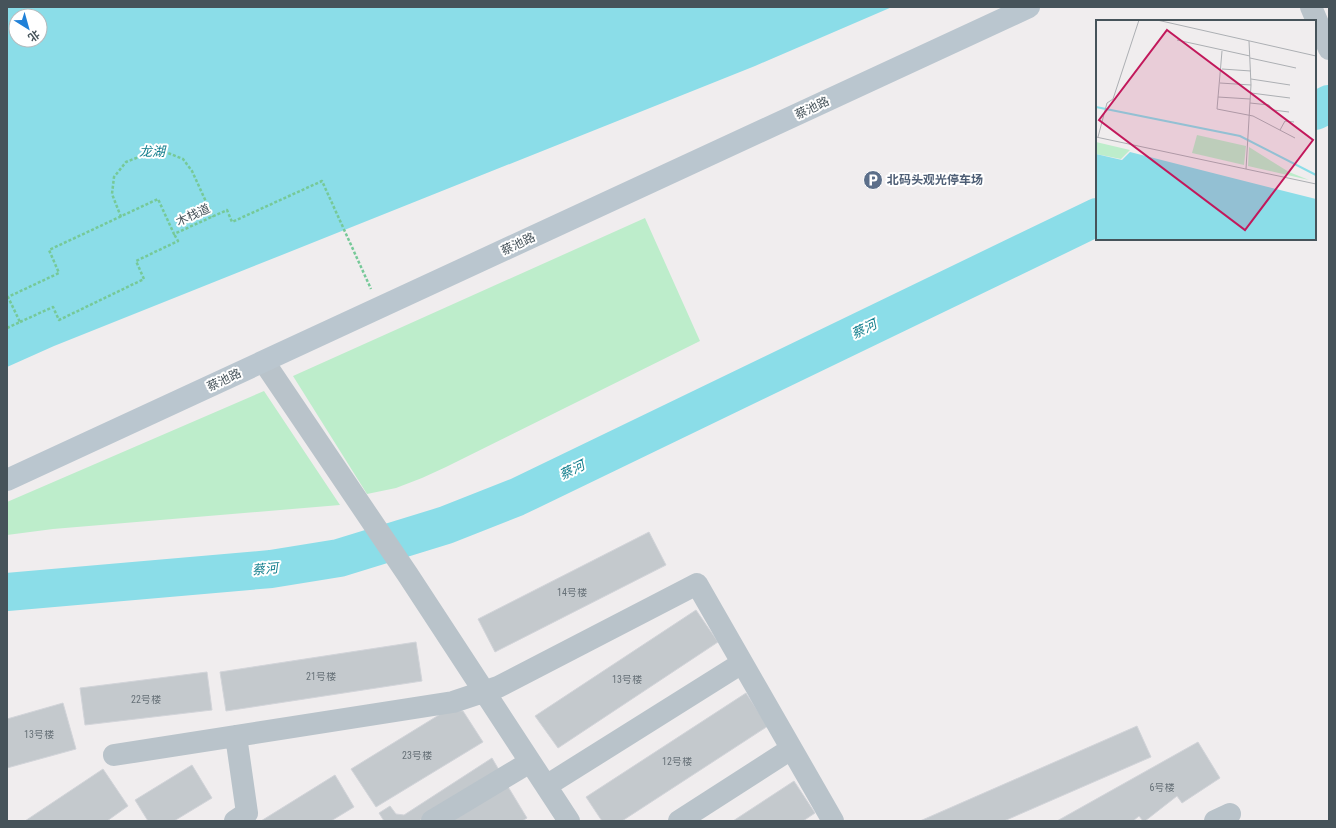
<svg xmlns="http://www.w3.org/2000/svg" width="1336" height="828" viewBox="0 0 1336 828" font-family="'Roboto Condensed','Noto Sans SC',sans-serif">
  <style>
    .green { fill: #bdedcb }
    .water { fill: #8bdde8; fill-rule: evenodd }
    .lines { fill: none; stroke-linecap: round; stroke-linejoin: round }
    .river { stroke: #8bdde8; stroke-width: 38 }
    .building { fill: #c4c9cd; stroke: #d2d4d9 }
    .path { stroke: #76c998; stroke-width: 2.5; stroke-dasharray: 3 2; stroke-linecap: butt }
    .street { stroke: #b9c3ca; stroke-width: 22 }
    .secondary { stroke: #bac6cf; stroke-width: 22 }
    .labels { text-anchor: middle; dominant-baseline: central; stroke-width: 4; stroke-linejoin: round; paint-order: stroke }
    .number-label { font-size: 10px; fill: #667077 }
    .street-label { font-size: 12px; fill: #46535a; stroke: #fff }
    .service-label { font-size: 12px; font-weight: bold; fill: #4e5e75; stroke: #fff; text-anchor: start }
    .water-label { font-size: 13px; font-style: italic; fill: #127e8c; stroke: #fff }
    .inset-river { fill: none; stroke: #8bdde8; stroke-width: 2 }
    .inset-road { fill: none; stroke: #acafb3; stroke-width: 1 }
    .view { fill: #c2185b; fill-opacity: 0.15; stroke: #c2185b; stroke-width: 2 }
    .inset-edge { fill: none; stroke: #46535a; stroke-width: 2 }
  </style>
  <rect width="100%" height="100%" fill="#f0edee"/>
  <!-- green -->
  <path class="green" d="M645,218l55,123 -254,126 -24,11 -26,10 -29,6 -74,-118z
    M264,391l76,114 -287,24 -46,6v-33z"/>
  <!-- water -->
  <path class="water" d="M7,7h885l-137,59 -701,280 -47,21zM16,16h24v24h-24z"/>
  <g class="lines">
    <!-- river -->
    <path class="river" d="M1315,111l14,-7
      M7,592l264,-23 68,-11 107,-33 71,-28 580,-280"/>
  </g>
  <!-- building -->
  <path class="building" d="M649,532l17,33 -171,87 -17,-33z
    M696,610l22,32 -160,106 -23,-32z
    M416,642l6,39 -196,30 -6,-39z
    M207,672l5,38 -127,15 -5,-37z
    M746,693l22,33 -146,95h-20l-16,-24z
    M63,703l13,46 -69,19v-49z
    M447,710l16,1 20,31 -107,65 -25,-38z
    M1137,726l14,31 -147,64h-84z
    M1198,742l22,36 -38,25 -5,-7 -32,25h-2l-4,-5 -6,5h-76z
    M492,758l7,12 -80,51h-35l-5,-8 11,-7 6,8 8,1z
    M192,765l20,33 -38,23h-26l-13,-21z
    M103,769l25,37 -21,15h-82z
    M335,775l19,32 -23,14h-70z
    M794,781l21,32 -12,8h-70z
    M507,785l20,33 -5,3h-74z"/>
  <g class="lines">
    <!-- path -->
    <path class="path" d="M121,217l-9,-23 2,-17 12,-15 23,-9h19l15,6 9,12 21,46
      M20,322l33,-15 6,13 85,-41 -8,-18 42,-20 -4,-7
      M7,328l13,-6 -12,-25 51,-24 -10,-23 109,-51 16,35 53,-24 5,12 90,-41 49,108"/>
    <!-- street -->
    <path class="street" d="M1311,7l18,42
      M264,362l144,213 161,246
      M114,755l339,-53 45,-15 199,-103 136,237
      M546,786l196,-123
      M235,821l12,-8 -11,-77
      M432,821l98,-59
      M679,821l112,-72
      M1215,821l15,-7"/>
    <!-- secondary -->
    <path class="secondary" d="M7,480l1022,-473"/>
  </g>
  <!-- icons -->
  <defs>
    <symbol id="parking-disc" viewBox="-11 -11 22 22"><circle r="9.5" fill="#5c6f8a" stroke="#fff"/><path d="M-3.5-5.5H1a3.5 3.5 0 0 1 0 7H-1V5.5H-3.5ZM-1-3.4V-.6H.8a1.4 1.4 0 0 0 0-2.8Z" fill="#fff"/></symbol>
  </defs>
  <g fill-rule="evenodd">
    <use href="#parking-disc" x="862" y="169" width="22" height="22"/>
  </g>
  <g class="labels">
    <!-- number labels -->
    <g class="number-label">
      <text x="572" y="592">14号楼</text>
      <text x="321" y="676">21号楼</text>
      <text x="627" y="679">13号楼</text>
      <text x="146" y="699">22号楼</text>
      <text x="39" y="734">13号楼</text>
      <text x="417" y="755">23号楼</text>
      <text x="677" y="761">12号楼</text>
      <text x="1162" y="787">6号楼</text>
    </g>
    <!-- street labels -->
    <g class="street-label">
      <text transform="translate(812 108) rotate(-25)">蔡池路</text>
      <text transform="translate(193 215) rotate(-24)">木栈道</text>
      <text transform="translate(518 244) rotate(-25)">蔡池路</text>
      <text transform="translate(224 380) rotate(-25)">蔡池路</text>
    </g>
    <!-- service labels -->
    <g class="service-label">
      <text x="887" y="180">北码头观光停车场</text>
    </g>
    <!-- water labels -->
    <g class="water-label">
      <text x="152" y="151">龙湖</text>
      <text transform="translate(864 329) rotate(-26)">蔡河</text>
      <text transform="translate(572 470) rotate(-26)">蔡河</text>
      <text transform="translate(265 569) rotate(-6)">蔡河</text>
    </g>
  </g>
  <!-- overview -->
  <g transform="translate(1096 20)">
    <rect width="220" height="220" fill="#f0edee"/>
    <path d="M101,115l49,11 -2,19 -52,-12zM0,122l34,8 -9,9 -25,-5zM153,127l40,25 20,8 -61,-14z" fill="#bdedcb"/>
    <path d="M34,132l186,47v41h-220v-86l26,6z" fill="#8bdde8"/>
    <path class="inset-river" d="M0,87l144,29 76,39"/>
    <path class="inset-road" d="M61,0l159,36M81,20l73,16M126,31l-5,58 36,7 42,22M154,38l46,10M126,49l29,2M155,59l39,6M124,63l31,2M155,73l39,5M122,77l32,2M154,83l19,2 4,5 16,2M184,110l5,-9 9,1M0,117l220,47M2,117l9,-34 6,-4 26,-79M150,149l5,-84 -2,-44"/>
    <path class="view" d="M71,10l146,110 -68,90 -146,-110z"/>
    <rect width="220" height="220" class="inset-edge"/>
  </g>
  <!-- border -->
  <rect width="1336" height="828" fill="none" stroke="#46535a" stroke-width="16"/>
  <!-- north arrow -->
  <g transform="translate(28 28) rotate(143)"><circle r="19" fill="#ffffff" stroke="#b5babd"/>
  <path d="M0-3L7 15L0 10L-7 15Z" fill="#2081d8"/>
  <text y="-6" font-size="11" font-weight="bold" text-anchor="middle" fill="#46535a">北</text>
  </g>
</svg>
